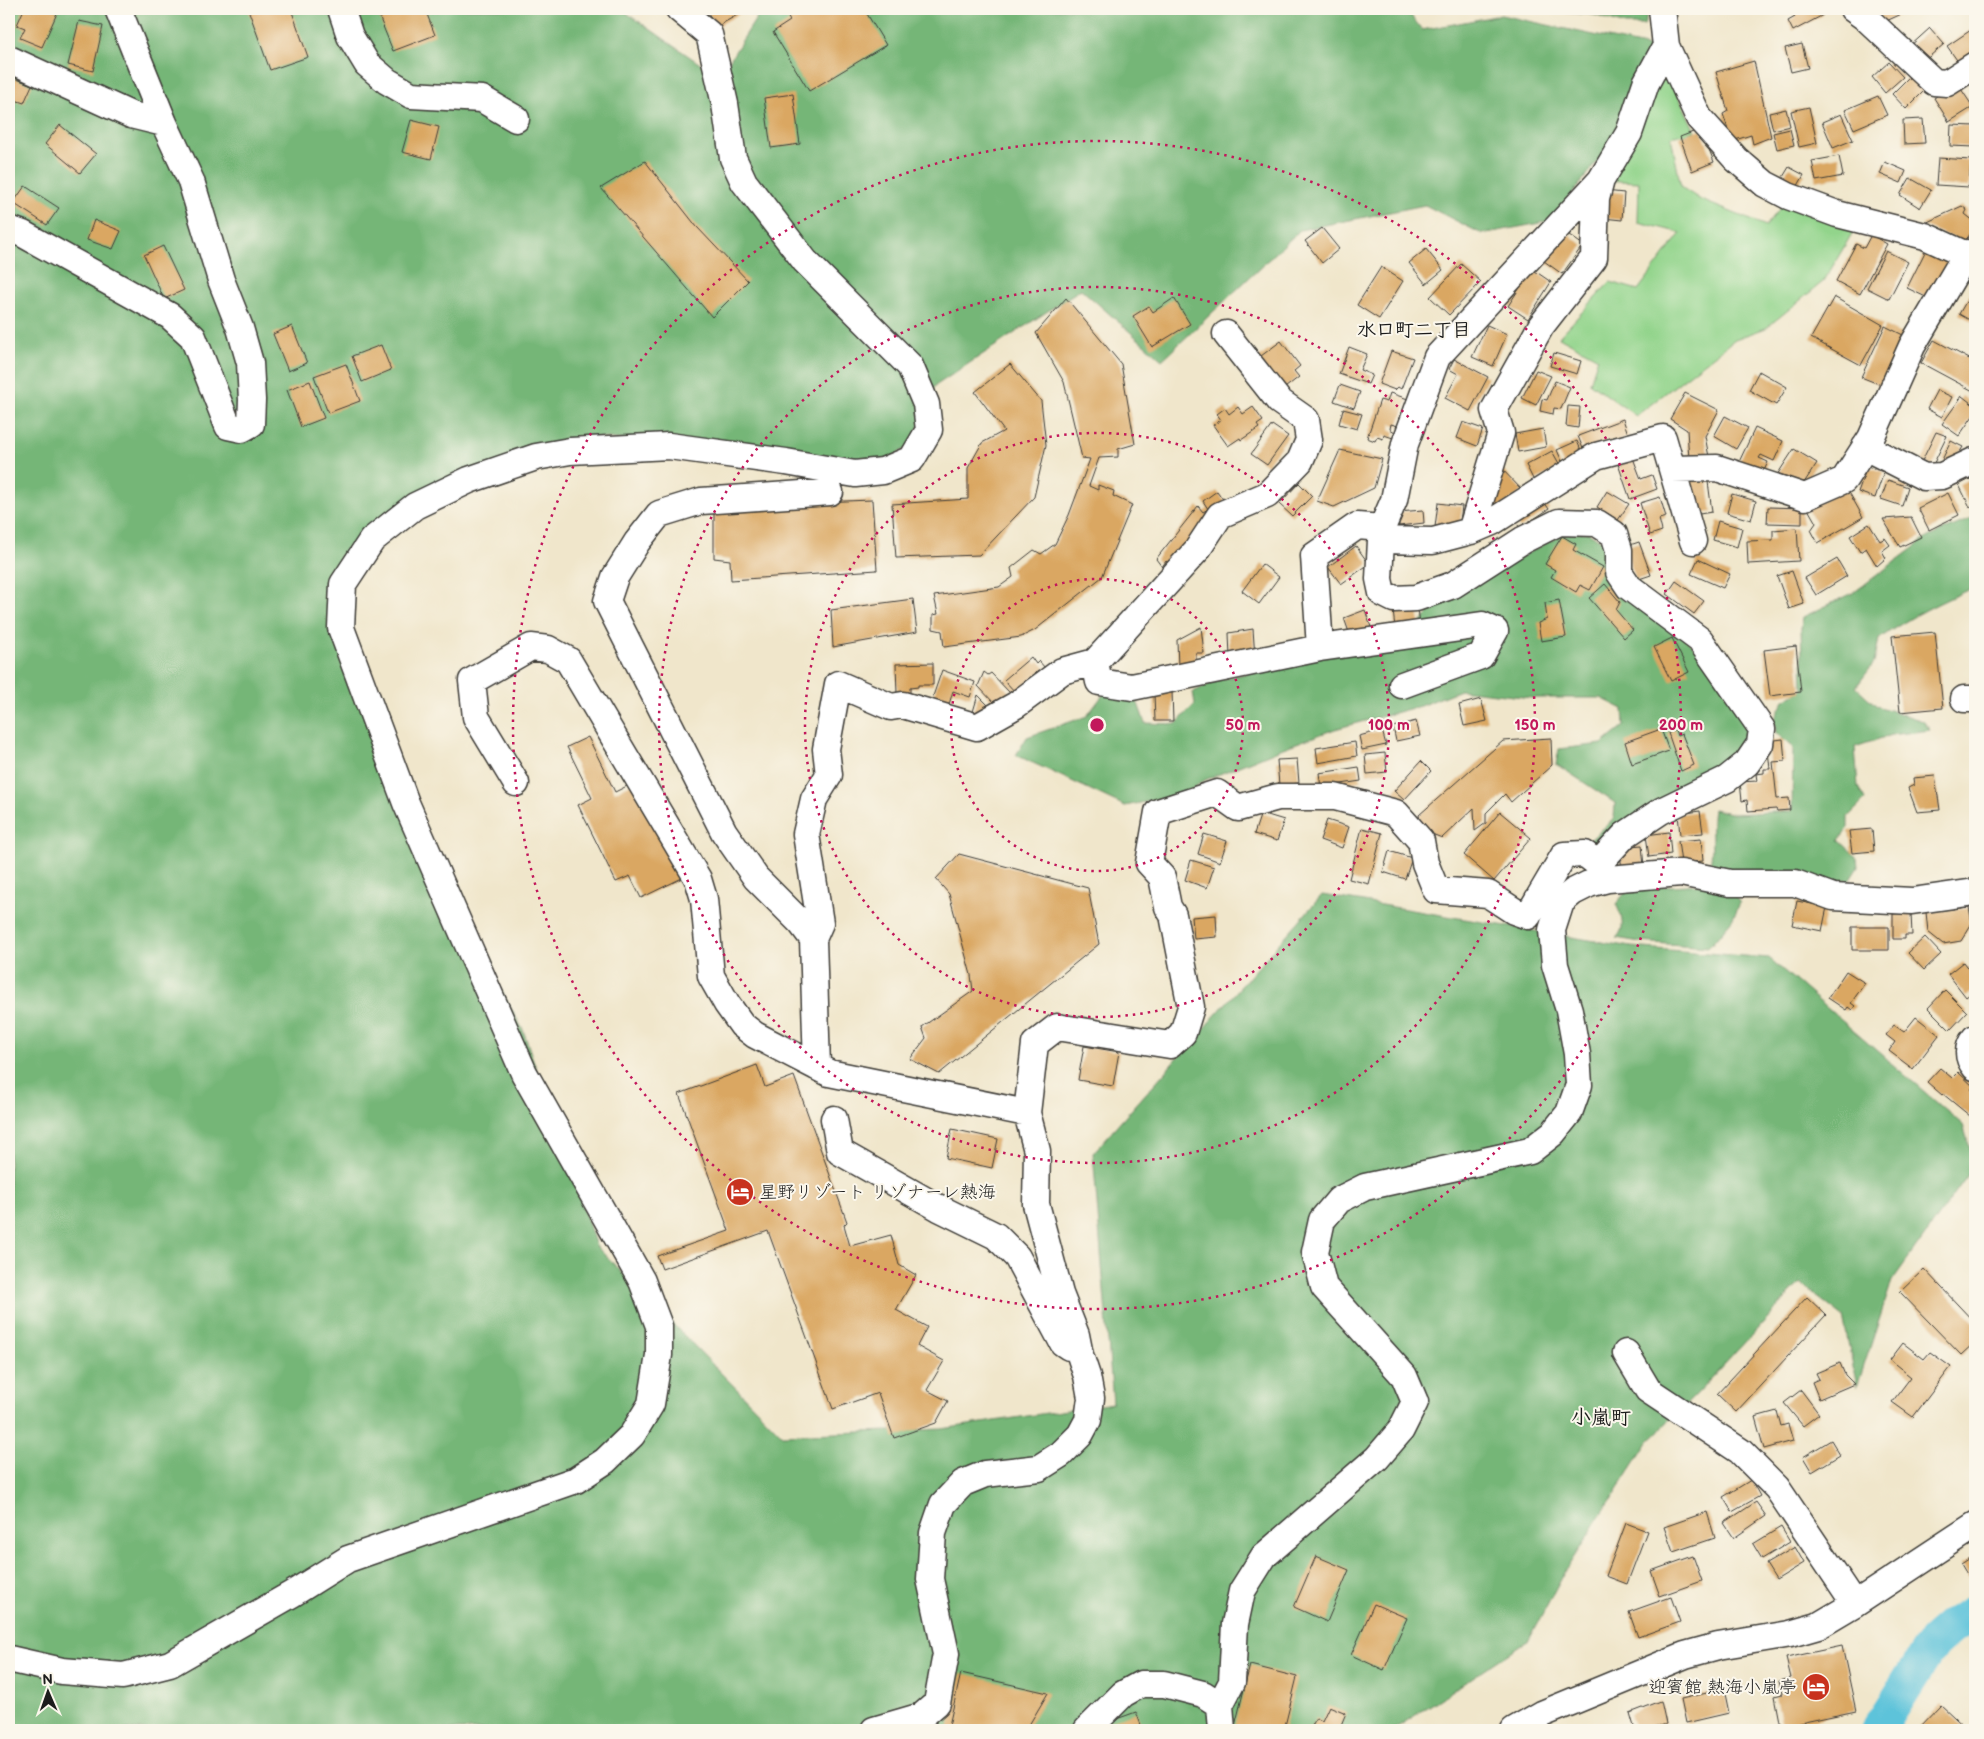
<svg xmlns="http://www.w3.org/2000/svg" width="1984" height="1739" viewBox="0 0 1984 1739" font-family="'Balsamiq Sans','Klee One',sans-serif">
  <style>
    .green { fill: #92d48b; stroke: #577854 }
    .forest { fill: #75b677; stroke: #48694a }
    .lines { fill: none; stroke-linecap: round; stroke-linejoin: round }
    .river { stroke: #5dc3da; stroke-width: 35 }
    .building { fill: #daa762 }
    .minor-casing { stroke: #3c3a36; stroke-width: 29 }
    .minor { stroke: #fff; stroke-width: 26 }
    .ring { fill: none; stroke: #c2185b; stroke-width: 2.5; stroke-dasharray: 2.5 5 }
    .labels { text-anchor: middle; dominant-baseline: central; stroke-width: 4; stroke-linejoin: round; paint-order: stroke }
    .poi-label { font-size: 18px; fill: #1c1c1c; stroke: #fbf7ec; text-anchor: start }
    .neighbourhood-label { font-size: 19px; font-weight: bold; fill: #1c1c1c; stroke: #fbf7ec }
    .quarter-label { font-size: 20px; font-weight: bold; fill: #1c1c1c; stroke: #fbf7ec }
    .centre { fill: #c2185b; stroke: #fbf7ec; stroke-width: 2.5 }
    .ring-label { font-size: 15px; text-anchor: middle; font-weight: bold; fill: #c2185b; stroke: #fbf7ec; stroke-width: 4; stroke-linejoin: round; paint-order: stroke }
  </style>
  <rect width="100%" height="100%" fill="#fbf7ec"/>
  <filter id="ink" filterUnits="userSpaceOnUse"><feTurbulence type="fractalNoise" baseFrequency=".02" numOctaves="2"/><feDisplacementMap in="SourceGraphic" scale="10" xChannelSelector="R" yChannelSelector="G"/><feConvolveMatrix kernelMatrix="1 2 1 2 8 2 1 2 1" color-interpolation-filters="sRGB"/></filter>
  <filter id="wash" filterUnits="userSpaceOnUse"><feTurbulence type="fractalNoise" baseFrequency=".0096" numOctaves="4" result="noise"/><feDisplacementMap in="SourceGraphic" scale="20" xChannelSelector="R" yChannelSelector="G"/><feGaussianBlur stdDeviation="1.12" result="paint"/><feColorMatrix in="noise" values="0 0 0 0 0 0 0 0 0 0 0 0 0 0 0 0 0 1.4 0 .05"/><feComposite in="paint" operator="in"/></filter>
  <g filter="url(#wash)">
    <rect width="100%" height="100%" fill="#f0e6cb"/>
    <!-- green -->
    <path class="green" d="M1660,57l35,74 -24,6 10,50 20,13 65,26 19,-24 72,23 -33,56 -58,47 -31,11 -99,77 -46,-33 8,-25 -39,-21 51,-55 28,8 43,-57 -43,-11 1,-40 -38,-2z"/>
    <!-- forest -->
    <path class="forest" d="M9,9h612l98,68 43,-68h644l16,21 79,-15 153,33 -47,101 -56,72 -69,13 -57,-29 -125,25 -138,130 -81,-71 -146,97 -24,60 -33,18 -284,-27 -222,97 -42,76 54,164 139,256 73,216 186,189 160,-6 171,-26 -20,-250 229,-258 309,52 138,11 194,167 12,40 -83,116 -35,106 -14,-70 -43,-34 -104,112 -48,47 -81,126 -38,72 -136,90h-1384z
      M1555,9h94l-5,16h-19l-31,-10 -35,-3z
      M1975,517v70c-33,14 -66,30 -96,52l-5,24 -18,24 21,19 46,15 7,9 -39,5 -36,12 3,40 7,13 -17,17v12l-9,11 18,17 1,10 -9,14 -118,-7 -21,-9c4,-19 0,-37 3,-56l21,5 58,-3 1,-63 -17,-15 -2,-13 10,-20 19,-11 -2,-61 2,-11 50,-24 75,-56z
      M1588,532l15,10 101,117 38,57 7,19 -9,26 -137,89 -13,-10 24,-21 1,-16 -59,-39 3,-15 43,-5 22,-18 -1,-17 -22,-11h-69l-72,-8 -40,16 -85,23 -52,19 -78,32 -20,14 -60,12 -109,-51 11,-18 60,-21 18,-24 27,-5 13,36 31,1 19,-20 -2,-12 26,-12 198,-49 16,-26 130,-71z
      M1715,883l17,10 8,10 -8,17 -23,27 -69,-5 -24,-4c11,-10 5,-23 0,-34l12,-15z"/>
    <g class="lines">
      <!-- river -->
      <path class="river" d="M1878,1730l56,-89 17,-15 24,-13"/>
    </g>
    <g id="blocks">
      <!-- building -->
      <path class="building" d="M24,9h28l6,2 -16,36 -22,-9 5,-10 -8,-3z
        M248,9h43l17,48 -38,13z
        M376,9h28l1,3 9,-3h11l10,26 -42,16z
        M706,9h42l-32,18z
        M795,9h5l3,5 6,-3 -1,-2h56l22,36 -77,46 -36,-59 17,-11 -4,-7z
        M1791,9h28l4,6 -30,16 -5,-10 7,-4z
        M1876,9h31l1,2 -26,12z
        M79,21l24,5 -10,45 -25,-6z
        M1930,28l14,16 -21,18 -14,-15z
        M1971,30l4,7v15l-16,11 -12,-17z
        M1802,44l6,24 -17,4 -6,-24z
        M1754,61l17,76 -18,7 -2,-9 -19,6 -9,-27 5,-3 -12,-39z
        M1889,62l14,15 -18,16 -13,-16z
        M1912,74l14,15 -20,20 -14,-15z
        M9,76l23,9 -8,18 -15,-5z
        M1957,83l16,24 -24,15 -15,-24z
        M793,94l7,50 -29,4 -7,-50z
        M1878,96l9,19 -33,14 -9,-19z
        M1809,107l8,36 -18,4 -8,-36z
        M1786,109l4,17 -17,4 -4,-17z
        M1841,114l12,26 -20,8 -11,-26z
        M1923,119l2,24 -21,1 -1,-24z
        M411,120l28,7 -8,32 -29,-7z
        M60,125l36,29 -16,19 -35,-29z
        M1951,125l24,1 -1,21 -24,-1z
        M1701,129l13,33 -22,9 -12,-34z
        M1790,129l4,16 -17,4 -4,-16z
        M1839,156l4,20 -27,5 -4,-20z
        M1938,158l33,2 -2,27 -33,-2z
        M645,161l52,66 51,54 -36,36 -111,-129z
        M1885,162l21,9 -5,12 -21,-9z
        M1789,167l15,8 -9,16 -15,-9z
        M1910,178l21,12 -11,18 -20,-13z
        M25,186l34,22 -12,17 -34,-22z
        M1605,191l19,2 -2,27 -19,-2z
        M1962,206l5,4 -2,4 10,8v6l-11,14 -43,-17z
        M94,220l27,11 -8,18 -26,-9z
        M1322,228l17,21 -17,14 -17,-22z
        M1565,232l18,13 -21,29 -18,-13z
        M1871,235l16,9 -27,50 -24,-13 20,-37 8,4z
        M163,246l21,44 -20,9 -20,-44z
        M1426,249l17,21 -17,14 -17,-21z
        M1926,250l23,12 -19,37 -23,-11z
        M1886,251l22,11 -19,37 -22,-11z
        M1461,264l20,18 -32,33 -19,-18z
        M1381,267l22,14 -24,38 -22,-14z
        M1532,269l19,13 -23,37 -20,-13z
        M1975,286v37l-16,-9z
        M1834,297l49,28 -22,40 -50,-27z
        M1066,298l55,66 14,80 -17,5v8l-19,1 -10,28 9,4v-5l16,6 -1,5 19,9 -30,72 -67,53 -14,7 -77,10 -2,-16 -9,-2v-14l5,-1 -4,-18 65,-9 14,-10 -2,-9 23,-18 7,4 14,-10 14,-29 21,-56 -8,-1 -18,-76 -28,-49z
        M1174,298l16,26 -38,23 -19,-31 16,-10 4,6z
        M1487,325l20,9 -14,32 -21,-9z
        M292,326l15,37 -19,8 -15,-37z
        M1885,326l22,11 -21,50 -25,-10z
        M1934,340l41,22v30l-54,-29z
        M1281,341l19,25 -6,5 5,6 -18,14 -24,-32z
        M381,345l10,25 -29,12 -10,-26z
        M1349,347l18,7 -7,16 12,5 -4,9 -29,-10z
        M1391,351l22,7 -12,31 -3,-2 -3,3 -16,-6z
        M1554,353l27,8 -4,13 -27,-8z
        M1454,359l34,18 -18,34 -25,-13 13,-24 -9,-5z
        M346,364l14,37 -32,12 -14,-37z
        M1010,364l31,37 5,44 -12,52 -55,58 -83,3 -4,-54 76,-5v-31l14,-25 22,-12 -29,-39z
        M1536,370l15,6 -15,29 -14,-7z
        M1759,371l28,16 -11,18 -27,-15z
        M310,381l14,37 -23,9 -14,-37z
        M1555,381l15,6 -9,22 -7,-1 -1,6 -13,-3 2,-12 5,1z
        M1340,385l20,7 -6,16 -20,-7z
        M1937,390l15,7 -10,20 -15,-8z
        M1390,393l18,6 -10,27 -7,-2 -1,5 5,3 -2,6 -9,-3 -1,4 -6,-2 -2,4 -8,-3 13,-38 7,2z
        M1685,393l34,17 -14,26 4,21 -20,2 -2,-29 -17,-11z
        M1962,396l13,10v7l-16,23 -17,-12z
        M1568,406l12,1 -2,21 -12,-2z
        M1238,407l5,7 10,-7 10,14 -6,4 2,3 -18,12 -1,-2 -12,8 -15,-21 8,-5 -4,-6 8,-6 4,6z
        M1343,409l19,5 -5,15 -18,-5z
        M1725,416l23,12 -12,21 -22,-13z
        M1623,419l6,18 -44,17 -7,-18z
        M1463,422l20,7 -6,17 -20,-8z
        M1272,425l16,11 -21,29 -16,-11z
        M1755,428l28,13 -9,20 -13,-6 -2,3 9,4 -6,13 -24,-11z
        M1543,429l3,18 -28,5 -3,-18z
        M1936,432l11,4 -15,31 -10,-6z
        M1577,441l7,16 -20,9 -7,-16z
        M1951,441l12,6 -11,17 -10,-4z
        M1794,449l23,14 -17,26 -23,-14z
        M1340,450l42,9 -8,29 -40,19 -17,-6z
        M1552,451l9,16 -27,14 -8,-16z
        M1633,458l8,21 11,-4 5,14 -27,10 -12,-35z
        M1499,466l24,25 -31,22 -6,-6z
        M1867,467l17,5 -9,26 -17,-6z
        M1707,474l5,38 -19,3 -13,-38z
        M1974,477l1,27 -5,3 -11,-22z
        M1888,480l20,7 -6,19 -21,-7z
        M1299,483l13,13 -20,20 -13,-12z
        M1846,487l17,30 -45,26 -7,-13 5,-7 -8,-14z
        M1217,491l8,11 -53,64 -6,-5 -4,6 -6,-8 42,-53 5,6 5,-3 -5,-8z
        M1607,491l22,13 -11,16 -21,-13z
        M1948,493l11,22 -30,15 -11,-22z
        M1732,494l24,7 -5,19 -24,-7z
        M1540,496l9,13 -29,19 -9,-13z
        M1660,497l6,20 -7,2 3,12 -12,4 -10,-32z
        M872,500l5,70 -146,10 -1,-20 -16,-2v-52z
        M1438,503l24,3 -3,24 -24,-3z
        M1768,507l34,1v16l-35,-1z
        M1423,510l1,13 -25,3 -1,-14z
        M1911,517l10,20 -21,10 -17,-28z
        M1718,521l24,7 -5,19 -24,-7z
        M1869,524l11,17 5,-3 5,7 -8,6 4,7 -9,8 -11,-18 -6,4 -10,-16z
        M1797,528l2,33 -51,3 -1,-23 26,-1v-10z
        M1562,536l14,8 -3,6 30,17 -13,23 -10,-5 -4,7 -25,-15 4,-7 -10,-6z
        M1639,542l12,33 -15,5 -12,-33z
        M1356,546l13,18 -28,20 -13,-17z
        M1698,559l32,15 -7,14 -32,-14z
        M1837,559l10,17 -31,19 -11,-17z
        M1262,564l17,13 -20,27 -17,-13z
        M1792,571l12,33 -15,5 -12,-33z
        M1676,581l28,20 -10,13 -27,-20z
        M1605,584l15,18 -4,8 17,20 -9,8 -35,-40z
        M913,599l4,33 -84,15 -2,-37z
        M1559,600l7,37 -25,4 -3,-18 9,-4 -2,-16z
        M1418,607l2,18 -25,3 -2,-18z
        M1365,610l7,20 -21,8 -7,-20z
        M1201,627l3,26h-8v15h-18l-1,-28z
        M1253,629l2,29h-25l-1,-25z
        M1935,632l8,76 -43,4 -8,-76z
        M1672,638l17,34 -18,9 -17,-34z
        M1796,646l5,46 -31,4 -6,-46z
        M1031,657l5,7 3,-3 6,7 -29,25 -12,-13z
        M933,663v22h-15v2l-8,1v6h-13l-1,-30z
        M942,670l33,12 -5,15 -17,-6 -5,17 -17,-6z
        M984,672l4,3 3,-2 19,20 -11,11 -5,-1 -16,-17z
        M1172,692l1,29h-18l-1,-28z
        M978,695l17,17 -23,3z
        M1481,699l6,22 -23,5 -5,-21z
        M1416,721l4,15 -24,5 -3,-14z
        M1661,729l8,22 -37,13 -7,-22z
        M1675,729l2,7 5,-2 12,31 -13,6 -13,-38z
        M1382,730l4,15 -24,5 -3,-14z
        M588,737l27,55 20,-10 47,96 -41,20 -11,-22 -14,6 -38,-77 14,-7 -25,-51z
        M1551,738l1,27 -41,37 -6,-8 -19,19v10l-11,8 -1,-23 -32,30 -20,-8 -3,-15 84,-74z
        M1783,739l2,22 -12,1 4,37 12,-1 1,12 -13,1 -1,-2 -28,2 -1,-11 -5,1 -2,-19 17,-1 -1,-7 8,-1v-4h6l-3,-28z
        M1355,742l2,14 -39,7 -2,-15z
        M1385,753l2,19 -20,2 -2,-19z
        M1297,759l2,24 -20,2 -2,-25z
        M1421,761l10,10 -27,29 -10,-9z
        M1359,767l2,14 -40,6 -2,-14z
        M1935,776l5,34 -23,2 -9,-24 6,-3 -1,-7z
        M1700,811l3,22 -23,2 -2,-21z
        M1500,812l31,26 -37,43 -30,-26z
        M1261,813l23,7 -7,21 -23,-7z
        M1327,820l22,7 -7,21 -22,-8z
        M1362,828l20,5 -13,51 -20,-5z
        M1872,829l2,22 -22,2 -3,-22z
        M1669,832l2,22 -22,3 -3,-22z
        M1204,834l23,7 -7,21 -22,-8z
        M1701,839l2,22 -22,2 -3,-22z
        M1642,845l2,22 -22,2 -3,-22z
        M1389,851l23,7 -7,21 -22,-7z
        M959,854l129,34 11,56 -160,130 -29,-15 16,-21 -4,-11 51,-36 -2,-16 -22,-81 -13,-15z
        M1191,860l23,7 -7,21 -22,-8z
        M1797,901l30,6 -5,24 -30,-6z
        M1969,907l3,16 -11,18 -18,3 -15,-12 -2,-20z
        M1911,913l1,22h-7v4h-12v-25z
        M1216,915l1,22 -23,2 -2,-22z
        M1852,927h37v23h-37z
        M1925,937l16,17 -17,16 -16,-17z
        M1963,962l12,16v12l-9,7 -18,-23z
        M1846,971l19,12 -14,20 4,3 -3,4 -4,-3 -2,3 -18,-12z
        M1945,990l22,22 -17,18 -22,-22z
        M1916,1017l23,18 -26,34 -24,-18 6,-9 -9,-7 8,-10 10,7z
        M1084,1046l35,6 -6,34 -35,-6z
        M757,1065l8,22 29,-11 53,146 -3,3 6,21 41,-11 8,30 17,10 -20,35 31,17 -10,19 27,15 -17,29 21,11 -12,22 -42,15 -16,-45 -45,16 -65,-178 -106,38 -5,-13 72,-25 -50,-137z
        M1940,1068l12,10 6,-6 16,15 -3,2 4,4v18l-5,5 -27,-22 -1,1 -15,-13z
        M952,1129l46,10 -6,29 -46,-10z
        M1924,1269l51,54v19l-14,13 -61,-63z
        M1807,1297l19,18 -90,97 -19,-18z
        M1903,1343l21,16 6,-7 21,15 -38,50 -21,-15 19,-25 -21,-17z
        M1840,1363l5,12 9,9 -35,15 -7,-17 7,-3 -3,-6z
        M1801,1390l18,24 -16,12 -19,-23z
        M1777,1411l4,15 7,-2 5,17 -29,8 -9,-32z
        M1831,1440l9,15 -28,17 -9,-15z
        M1751,1480l9,16 -28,16 -9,-15z
        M1756,1502l10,14 -32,22 -10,-15z
        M1707,1512l8,26 -42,14 -9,-25z
        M1626,1523l21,8 -20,53 -21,-8z
        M1781,1527l9,15 -28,17 -9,-15z
        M1795,1547l9,16 -28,17 -10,-16z
        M1975,1555v33l-14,-24z
        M1316,1556l33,14 -22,52 -33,-15z
        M1693,1556l9,25 -42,15 -9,-25z
        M1671,1597l9,25 -42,15 -9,-25z
        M1374,1604l33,14 -23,52 -33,-15z
        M1842,1646l14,65 -75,16 -6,-31 7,-2 -3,-13 12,-3 -5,-20z
        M1250,1665l47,12 -13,53h-50z
        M961,1673l87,20 -22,37h-78z
        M1724,1689l5,24 -43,10 -5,-24z
        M1661,1701l5,23 -17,6h-14l-5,-17z
        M1941,1705l27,25h-51z
        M1329,1706l17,7 -7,17h-29l6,-12 6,3z
        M1136,1712l7,18h-45l-1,-4z"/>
    </g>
  </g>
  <g filter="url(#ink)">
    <use href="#blocks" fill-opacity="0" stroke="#3c3a36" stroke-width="1"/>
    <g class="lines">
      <defs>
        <path id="minor" d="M341,9l9,27 17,28 20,17 24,14 71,4 34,20
          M1662,9l4,37 33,72 37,41 29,25 23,12 49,18 88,22 50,23
          M1853,9l14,10 67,63 13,1 28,-18
          M9,59l122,56 33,8
          M9,229l14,5 147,82 23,21 35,89 14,3 9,-5 1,-24 -2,-37 -10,-35 -19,-48 -30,-99 -27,-58 -46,-114
          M1226,334l53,67 27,19 3,20 -9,21 -33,34 -47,20 -23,35 -102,112 4,20 33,5 188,-39 -6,-92 43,-30 25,2
          M1865,447l59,30 18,-1 32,-15
          M1672,469l45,-1 88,29 39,-17 27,-42 41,-92 55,-93
          M830,492l-129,9 -42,13 -22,28 -22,35 -8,24 117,231 32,46 45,45 12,16 4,128 12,6 198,40
          M1471,531l21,-9 104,-66 67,-18 30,103
          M1381,540l1,-12 12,-28 11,-56 32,-87 164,-177
          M1320,648l162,-23 13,6 -14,25 -79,29
          M1964,699h11
          M516,783l-40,-66 -4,-36 59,-34 17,2 20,11 130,219 6,20 7,77 16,28 15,21 13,10 62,32
          M1598,864l27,-29 36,-24 66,-32 20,-16 13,-19 2,-15 -62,-89 -71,-53 -10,-15v-22l-5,-16 -17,-11 -38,-1 -36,18 -70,45 -37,13 -22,1 -12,-6 -3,-14 2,-39 52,1 38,-10 30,-98 -7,-23 47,-84 53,-68 2,-59 5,-19 28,-47 17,-50 20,-37
          M813,939l7,-16 -14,-89 8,-35 15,-24 -3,-26 12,-65 53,23 12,-2 74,22 39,-22 46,-34 33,-9
          M1975,1038c-8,9 -8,20 0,29
          M834,1119l6,33 99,56 57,28 21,21 46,86 6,4
          M1626,1353l22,37 92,61 37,37 78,116
          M9,1659l53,12 61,5 47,-12 122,-70 56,-35 228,-79 29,-19 27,-26 19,-31 8,-49v-29l-17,-45 -118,-208 -118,-270 -65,-175 2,-44 29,-44 43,-34 54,-26 67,-23 34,-6 99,-5 117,16 69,12 28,-3 29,-12 17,-29 -3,-26 -16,-38 -105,-105 -61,-79 -11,-24 -8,-54 -16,-70 -30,-25
          M874,1730l48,-14 15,-13 9,-49 -16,-75 3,-46 10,-29 20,-21 22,-9 54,-6 22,-14 19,-19 8,-15 3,-22 -4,-22 -7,-21 -4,-20 -16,-41 -24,-90 1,-53 -10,-38 8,-69 22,-17 113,18 13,-12 8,-26 -18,-92 -5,-8 -6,-30 -13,-14 9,-51 59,-19 21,15 40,-11h57l61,16 25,28 4,22 11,27 52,4 26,17 14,5 36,-61 21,-1 13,10 10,15 73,-6 49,10h65l38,14 79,4 63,-9
          M1087,1730l36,-36 18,-10h23l39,10 17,11
          M1222,1730l-2,-25 12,-23 3,-58 7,-33 22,-35 113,-98 24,-28 14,-28 -11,-26 -80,-89 -9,-35 7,-32 17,-20 26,-13 165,-36 23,-18 16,-20 10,-28 -2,-31 -8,-44 -14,-45 -3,-35 9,-28 12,-10 16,-8 19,-5
          M1514,1730l28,-16 143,-59 33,-9 72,-12 28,-8 37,-22 120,-79"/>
      </defs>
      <!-- minor casing -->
      <use href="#minor" class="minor-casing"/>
      <!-- minor -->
      <use href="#minor" class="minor"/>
    </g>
  </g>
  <!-- distance rings -->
  <g class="ring">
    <circle cx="1097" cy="725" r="146"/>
    <circle cx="1097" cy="725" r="292"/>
    <circle cx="1097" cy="725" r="438"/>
    <circle cx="1097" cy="725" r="584"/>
  </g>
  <!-- icons -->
  <defs>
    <symbol id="hotel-disc" viewBox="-11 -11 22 22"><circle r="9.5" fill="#c8321e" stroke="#fbf7ec"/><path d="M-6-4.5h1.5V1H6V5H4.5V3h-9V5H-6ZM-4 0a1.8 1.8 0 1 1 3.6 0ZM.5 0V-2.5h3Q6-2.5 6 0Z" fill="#fff"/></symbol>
  </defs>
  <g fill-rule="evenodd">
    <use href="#hotel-disc" x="724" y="1176" width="32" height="32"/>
    <use href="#hotel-disc" x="1800" y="1671" width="32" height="32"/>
  </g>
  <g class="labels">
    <!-- poi labels -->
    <g class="poi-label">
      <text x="759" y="1192">星野リゾート リゾナーレ熱海</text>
      <text x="1797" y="1687" text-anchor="end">迎賓館 熱海小嵐亭</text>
    </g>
    <!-- neighbourhood labels -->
    <g class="neighbourhood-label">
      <text x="1414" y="330">水口町二丁目</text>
    </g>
    <!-- quarter labels -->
    <g class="quarter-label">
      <text x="1601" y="1418">小嵐町</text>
    </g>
  </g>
  <circle cx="1097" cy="725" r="8" class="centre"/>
  <g class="ring-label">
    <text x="1243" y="730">50 m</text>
    <text x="1389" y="730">100 m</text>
    <text x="1535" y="730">150 m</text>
    <text x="1681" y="730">200 m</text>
  </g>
  <!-- margin -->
  <rect width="1984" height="1739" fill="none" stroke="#fbf7ec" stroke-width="30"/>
  <!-- north arrow -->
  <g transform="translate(48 1692) rotate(358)" stroke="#fbf7ec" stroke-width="4" paint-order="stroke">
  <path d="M0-4L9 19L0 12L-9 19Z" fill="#1c1c1c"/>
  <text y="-8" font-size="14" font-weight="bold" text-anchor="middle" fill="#1c1c1c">N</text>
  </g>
</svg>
